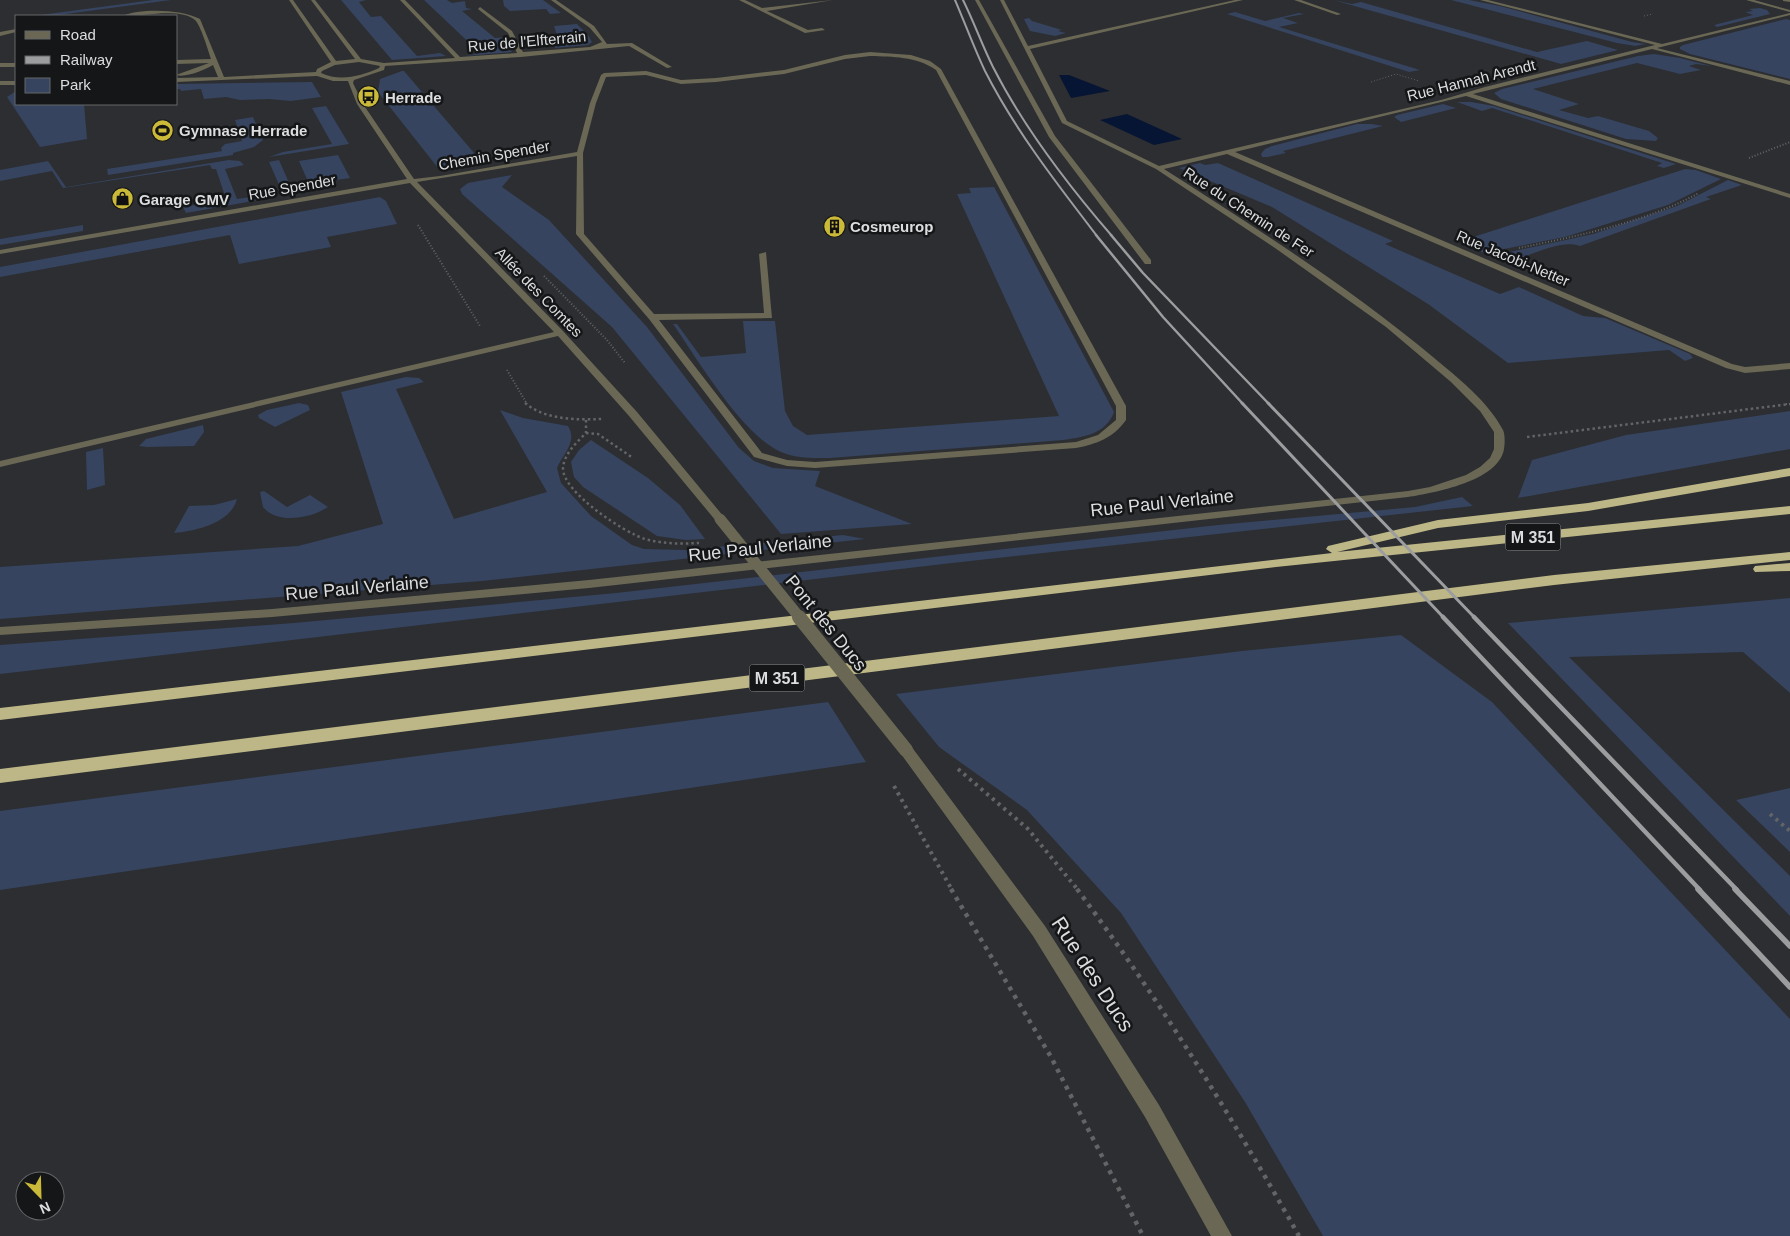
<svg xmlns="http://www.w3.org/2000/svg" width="1790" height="1236" viewBox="0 0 1790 1236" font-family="Helvetica,sans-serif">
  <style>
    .green { fill: #36445f }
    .water { fill: #061534 }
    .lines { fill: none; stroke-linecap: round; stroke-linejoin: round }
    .path-far4 { stroke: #626466; stroke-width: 1; stroke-dasharray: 1 2; stroke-linecap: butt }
    .path-far3 { stroke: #626466; stroke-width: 2; stroke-dasharray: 1 2; stroke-linecap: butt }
    .path-far2 { stroke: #626466; stroke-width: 2.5; stroke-dasharray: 2.5 3; stroke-linecap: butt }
    .path-far1 { stroke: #626466; stroke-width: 4; stroke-dasharray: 3 4.5; stroke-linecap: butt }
    .path { stroke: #626466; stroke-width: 4.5; stroke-dasharray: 4 5.5; stroke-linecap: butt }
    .minor { fill: #6a6754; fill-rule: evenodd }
    .highway { fill: #bdb686; fill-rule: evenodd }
    .rail-far4 { stroke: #9c9d9f; stroke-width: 2 }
    .rail-far3 { stroke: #9c9d9f; stroke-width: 2.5 }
    .rail-far2 { stroke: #9c9d9f; stroke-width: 3 }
    .rail-far1 { stroke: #9c9d9f; stroke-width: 4.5 }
    .rail { stroke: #9c9d9f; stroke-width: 5.5 }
    .minor-bridge-far1 { stroke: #6a6754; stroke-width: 11 }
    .minor-bridge { stroke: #6a6754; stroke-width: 14 }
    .labels { text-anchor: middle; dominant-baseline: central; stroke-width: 5; stroke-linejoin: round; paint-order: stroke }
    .far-street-label { font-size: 15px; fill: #dcdddf; stroke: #151618 }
    .far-poi-label { font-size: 15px; font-weight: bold; fill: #dcdddf; stroke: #151618; text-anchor: start }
    .shield { fill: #151618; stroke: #a0a1a3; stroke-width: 1 }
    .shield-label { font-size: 16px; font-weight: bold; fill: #dcdddf }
    .street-label { font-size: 18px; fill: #dcdddf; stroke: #151618 }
    .near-street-label { font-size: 21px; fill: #dcdddf; stroke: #151618 }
  </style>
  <rect width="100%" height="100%" fill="#2c2e31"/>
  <!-- green -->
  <path class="green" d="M153,0h18l-120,16h-18z
    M341,0h25l-7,2 12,15 10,-1 36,40 23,-3 6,3 -54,4z
    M424,0h23l5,3 13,-2 1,7 6,1 -10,2 33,27 13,-1 7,13 -4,1 1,1 -47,4 15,-3z
    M503,0h40l18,13 -11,1 -4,-5 -36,2 -6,-5z
    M1333,0l19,4 9,-2 176,50 50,-11 31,9 -57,14z
    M1451,0h18l31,6 132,36 14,2 -11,2 -18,-3z
    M1760,8l7,2 3,4 -53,13 -3,-2 39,-10 -8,-3 8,-1 -4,-2z
    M1235,12l30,9 34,-8 5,1 -21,4 15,5 -19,4 141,43 -11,2 -182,-58z
    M1029,18l3,3 30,9 -4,1 8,2 -11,3 -25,-5 -6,-12z
    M1786,19l4,1v59l-100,-25 -10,-5v-2l3,-2z
    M577,24l10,10 -30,2 -3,-10z
    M588,35l4,7 -4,3 -33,3 -1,-4 4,-1 -1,-5z
    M1654,54l26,4 31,8 -15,-2 -7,2 12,4 -21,4 -43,-11 -104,26 46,15 -20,6 29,8 10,-2 51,15 9,7 -2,3 -30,-2 -125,-40 -7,-6 8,-4 136,-33z
    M402,71h2l77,90 -43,7 -60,-76 2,-13z
    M312,82l9,15 -30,4 -22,-2 -29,1 -14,-3 -22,2 -3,-10 -20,2 -1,-2h-4v-5z
    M16,91v13h68l3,35 -47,8 -33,-50z
    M1457,102h14l23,4 182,58 -12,4 -7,-2 5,-3 -170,-55 -10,3z
    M1443,104l13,4 -55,14 -7,-5 3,-2z
    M326,106l23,38 -80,13 14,-5 49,-8 -20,-36z
    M253,117l10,23 -9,7 -21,6v2l-125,20 -1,-6 115,-18 -1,-3 4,-4 17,-3 -7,-21z
    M1357,124h15l11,2 -100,25 3,2 -18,4h-6l-1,-3 4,-5 7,-3z
    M338,155l12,23 -41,6 -10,-23z
    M229,160l11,1 4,4 -19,4 12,30 20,-3 2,4 -73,13 -3,-6 43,-8 -10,-30h-4l-2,-4 -147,23 -11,-17 -52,10v-11l48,-9 18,26z
    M279,160l15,34 -10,2 -15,-34z
    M1200,163l5,2 13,-2 175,78 -8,3 115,50 19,-7 64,29 22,2 85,36 3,4 -8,3 -16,-11 -161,13 -80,-59 -156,-97 -93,-39z
    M1685,169l11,1 25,9 -53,26 -103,32 -81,16 -23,-12z
    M512,175l-10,12 47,33 98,107 92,121 15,13 19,7 47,3 -5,15 97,38 -131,10 -169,-207 -150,-133 -2,-5 8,-6z
    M1728,180l14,5 -36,12 5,2 -131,47c-18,-7 -52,10 -71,17l-18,-7 102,-22 84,-28z
    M994,187l120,225c-8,22 -30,25 -51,28l-233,18c-17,0 -33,1 -49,-6 -39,-17 -83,-92 -108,-128h4l24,33 45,-4 -3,-32h32l10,90 8,15 14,9 252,-19 -102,-222 14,-1 -2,-5z
    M380,197l6,4 11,23 -70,13 4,10 -92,17 -9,-29 -230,42v-10z
    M83,225v6l-83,14v-6z
    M406,377l13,1 5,4 -28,7 58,130 93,-27 -47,-82 23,8 45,8c10,16 -5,28 -11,42l4,15 30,33 41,29 12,4 41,1 158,-15 22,4 -383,42 -482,38v-52l298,-21 85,-22 -42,-132z
    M299,403l9,2 2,5 -35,17 -16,-9 -1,-3 9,-5z
    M1790,411v38l-272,49 14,-38 94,-25z
    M203,425l1,7 -10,14 -47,1 -8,-1 7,-7z
    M591,440l57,38 32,27 25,34 -19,1 -29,-4 -74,-49 -9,-10 -3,-15 8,-12z
    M103,448l2,37 -18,5 -1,-38z
    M264,491l23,16 23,-12 18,12c-16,11 -51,18 -65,0l-3,-15z
    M1462,497l11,9 -521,57 -952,111v-29l294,-22 322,-30 602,-68 197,-18z
    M237,499c-6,24 -41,32 -63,34l15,-27 25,-1z
    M1790,598v95l-47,-41 -174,5 221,219v40l-282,-293z
    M1401,635l91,67 298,317v217h-467l-78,-134 -124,-189 -94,-103 -88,-63 -43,-53 346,-43z
    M828,702l38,60 -866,128v-79z
    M1790,788v64l-54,-52z"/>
  <!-- water -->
  <path class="water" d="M1059,75h10l41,16 -39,7z
    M1127,114l55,25 -28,6 -54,-25z"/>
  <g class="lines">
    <!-- path-far4 -->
    <path class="path-far4" d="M1644,16l9,-2
      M1371,82l25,-8 23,7"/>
    <!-- path-far3 -->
    <path class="path-far3" d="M1749,158l41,-16
      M418,225l62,101
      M1519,248c59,-12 127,-26 180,-55
      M544,276l63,64 18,23
      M507,370l20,34
      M1786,404h4"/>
    <!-- path-far2 -->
    <path class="path-far2" d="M525,403c20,17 52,17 77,16
      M586,420v13c-9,9 -22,21 -23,35 -1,24 62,65 82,71 18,5 36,5 54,4
      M586,433l12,1 35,24
      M1527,437l263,-33"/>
    <!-- path-far1 -->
    <path class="path-far1" d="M958,769l70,60 50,61
      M894,786l58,104
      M1770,814l20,17"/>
    <!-- path -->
    <path class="path" d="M951,889l100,168 92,179
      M1077,889c82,110 155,228 222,347"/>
    <!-- minor -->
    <path class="minor" d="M289,0h4l43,61 19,-2 -44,-59h4l46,59 23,4 71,-5 -55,-58h5l55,57 57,-4 -9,-20 -30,-24 2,-2 32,24 11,21 67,-5 12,-5 -12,-14 -39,-28h5l38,26 13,18 25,-1 40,24 -5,1 -38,-22 -108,11 -136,9 -1,4 -30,10 -1,3 10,21 51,75 26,-3 137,-24 13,-49 11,-28 3,-2 42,-2 35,9 35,-2 68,-8 61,-15 25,-3 41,3 19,6 11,8 185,337v14c-13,18 -29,24 -50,28l-261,20 -28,-2 -33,-9 -105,-138 -73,-85 1,-78 -160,26 146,149 74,81 87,105 2,2 -2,2h-8l-87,-105 -71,-80 -558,131v-6l554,-129 -144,-149 -410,71v-4l407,-71 -50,-75 -9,-23h-15l-16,-5 -141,6v-4l42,-1 -5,-12c-9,5 -27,13 -37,10l33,-12 -33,1v-4l35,-1c-3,-9 -10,-33 -16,-39 -15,-13 -55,-3 -73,-4 18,-8 60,-7 78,3l24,58 92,-5 1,-3 14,-7zM870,56c23,1 46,0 66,14l180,336v14l-18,15 -22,7 -261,20 -28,-2 -25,-7 -103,-133 113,-2 -6,-66 -7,2 5,59 -110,1 -70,-80 -1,-81 13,-50 10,-26 40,-2 35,9 35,-2 68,-8 61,-15zM359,62l21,4 -1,2c-18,8 -39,14 -58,5l1,-2 13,-6z
      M739,0h6l17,8 71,-8 -66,11 41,19 14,-2 3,2 -20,3z
      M975,0h4l76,136 96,124v4h-6l-96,-127z
      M1000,0h4l24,46 207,-46h8l-213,49 37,72 92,45 282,-66 44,-13 170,-42 -175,-45h8l174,44 128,-31v2l-133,33 133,33v4l-138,-36 -179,45 317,100v4l-324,-102 -231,56 497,212 13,3 45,-4v6l-45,4 -19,-5 -499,-214 -63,15c92,59 185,118 269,188 25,21 54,43 70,73 2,4 2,13 1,19 -5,32 -70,44 -96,48l-819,91 -317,29 -272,18v-8l272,-18 317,-29 819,-89 22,-4 36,-12 14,-8 10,-9 4,-9v-17l-14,-21 -29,-29 -65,-55 -111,-79 -119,-79 -94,-46z
      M1294,0h7l40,14 -4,1z
      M1746,0h8l36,10v2z
      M1783,0h7v2l-7,-1z
      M16,29v3l-16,4v-4z
      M0,63h16v4h-16z
      M0,81h16v4h-16z
      M906,745l5,1 134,180 114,179 73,131h-21l-66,-119 -112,-181 -132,-182 -2,-4 2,-4z"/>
    <!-- highway -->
    <path class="highway" d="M1790,468v8l-202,35 -150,17 -101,24 453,-46v8l-514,53 -1276,153v-12l1332,-155 -6,-4 2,-3 110,-26 150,-17z
      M1790,552v8l-236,25 -1554,198v-14l1554,-194z
      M1790,563v8l-35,1 -2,-3 2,-3z"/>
    <!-- rail-far4 -->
    <path class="rail-far4" d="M955,0c10,23 19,48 30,71 30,59 72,113 112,165
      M963,0c11,22 19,45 30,67 31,61 74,117 119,169"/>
    <!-- rail-far3 -->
    <path class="rail-far3" d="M1096,235l67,82 80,87
      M1111,235l32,38 126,131"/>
    <!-- rail-far2 -->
    <path class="rail-far2" d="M1242,403l202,215
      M1268,403l207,215"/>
    <!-- rail-far1 -->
    <path class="rail-far1" d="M1443,617l257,273
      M1474,617l263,273"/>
    <!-- rail -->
    <path class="rail" d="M1698,889l92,98
      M1735,889l55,57"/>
    <!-- minor-bridge-far1 -->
    <path class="minor-bridge-far1" d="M720,519l80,99"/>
    <!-- minor-bridge -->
    <path class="minor-bridge" d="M799,617l107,133"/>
  </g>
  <!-- icons -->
  <defs>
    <symbol id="bus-disc" viewBox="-11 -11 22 22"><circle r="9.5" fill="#cbba39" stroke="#151618"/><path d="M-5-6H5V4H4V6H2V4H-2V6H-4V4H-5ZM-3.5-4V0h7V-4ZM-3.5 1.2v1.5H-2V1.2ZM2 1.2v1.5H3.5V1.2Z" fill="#111"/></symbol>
    <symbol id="stadium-disc" viewBox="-11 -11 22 22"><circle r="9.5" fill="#cbba39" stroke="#151618"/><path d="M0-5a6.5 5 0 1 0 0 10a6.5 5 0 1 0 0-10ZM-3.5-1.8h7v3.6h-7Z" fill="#111"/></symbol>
    <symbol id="shop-disc" viewBox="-11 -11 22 22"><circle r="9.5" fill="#cbba39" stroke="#151618"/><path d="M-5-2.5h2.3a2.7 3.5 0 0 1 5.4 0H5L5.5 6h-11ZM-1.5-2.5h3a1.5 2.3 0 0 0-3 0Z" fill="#111"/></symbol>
    <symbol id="building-disc" viewBox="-11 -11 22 22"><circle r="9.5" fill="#cbba39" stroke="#151618"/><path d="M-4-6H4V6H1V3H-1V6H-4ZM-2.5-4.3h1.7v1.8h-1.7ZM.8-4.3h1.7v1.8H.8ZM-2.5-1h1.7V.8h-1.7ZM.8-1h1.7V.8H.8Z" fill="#111"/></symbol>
  </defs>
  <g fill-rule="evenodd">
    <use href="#bus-disc" x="356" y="84" width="25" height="25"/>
    <use href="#stadium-disc" x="150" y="118" width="25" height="25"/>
    <use href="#shop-disc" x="110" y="186" width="25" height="25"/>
    <use href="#building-disc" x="822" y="214" width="25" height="25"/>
  </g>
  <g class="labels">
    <!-- far-street labels -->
    <g class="far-street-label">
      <text transform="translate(527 41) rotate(-5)">Rue de l'Elfterrain</text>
      <text transform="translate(1471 80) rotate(-14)">Rue Hannah Arendt</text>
      <text transform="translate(494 155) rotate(-10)">Chemin Spender</text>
      <text transform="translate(292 187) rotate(-10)">Rue Spender</text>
      <text transform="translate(1249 212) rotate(33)">Rue du Chemin de Fer</text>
      <text transform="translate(1513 258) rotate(23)">Rue Jacobi-Netter</text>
      <text transform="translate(539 292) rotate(46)">Allée des Comtes</text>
    </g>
    <!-- far-poi labels -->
    <g class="far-poi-label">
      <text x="385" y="97">Herrade</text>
      <text x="179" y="130">Gymnase Herrade</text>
      <text x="139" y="199">Garage GMV</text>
      <text x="850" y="226">Cosmeurop</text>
    </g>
    <!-- shield labels -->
    <g class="shield">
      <rect x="1505.5" y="523.5" width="55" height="27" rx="4"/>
      <rect x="749.5" y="664.5" width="55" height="27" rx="4"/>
    </g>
    <g class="shield-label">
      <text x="1533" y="537">M 351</text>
      <text x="777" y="678">M 351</text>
    </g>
    <!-- street labels -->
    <g class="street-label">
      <text transform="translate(1162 503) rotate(-6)">Rue Paul Verlaine</text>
      <text transform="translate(760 548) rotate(-6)">Rue Paul Verlaine</text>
      <text transform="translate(357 588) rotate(-5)">Rue Paul Verlaine</text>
      <text transform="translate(826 623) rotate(51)">Pont des Ducs</text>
    </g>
    <!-- near-street labels -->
    <g class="near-street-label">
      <text transform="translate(1093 974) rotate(57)">Rue des Ducs</text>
    </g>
  </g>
  <!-- legend -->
  <rect x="15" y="15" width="162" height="90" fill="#151618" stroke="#656668"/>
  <rect x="25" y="31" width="25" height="8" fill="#6a6754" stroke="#656668"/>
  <text x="60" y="40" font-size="15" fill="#dcdddf">Road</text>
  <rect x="25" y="56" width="25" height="8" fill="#9c9d9f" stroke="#656668"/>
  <text x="60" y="65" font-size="15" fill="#dcdddf">Railway</text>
  <rect x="25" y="78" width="25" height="15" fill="#36445f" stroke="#656668"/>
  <text x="60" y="90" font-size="15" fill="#dcdddf">Park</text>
  <!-- north arrow -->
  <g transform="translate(40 1196) rotate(157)"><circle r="24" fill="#151618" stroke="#656668"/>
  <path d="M0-4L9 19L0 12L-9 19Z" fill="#cbba39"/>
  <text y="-8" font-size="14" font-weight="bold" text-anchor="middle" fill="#dcdddf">N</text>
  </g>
</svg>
